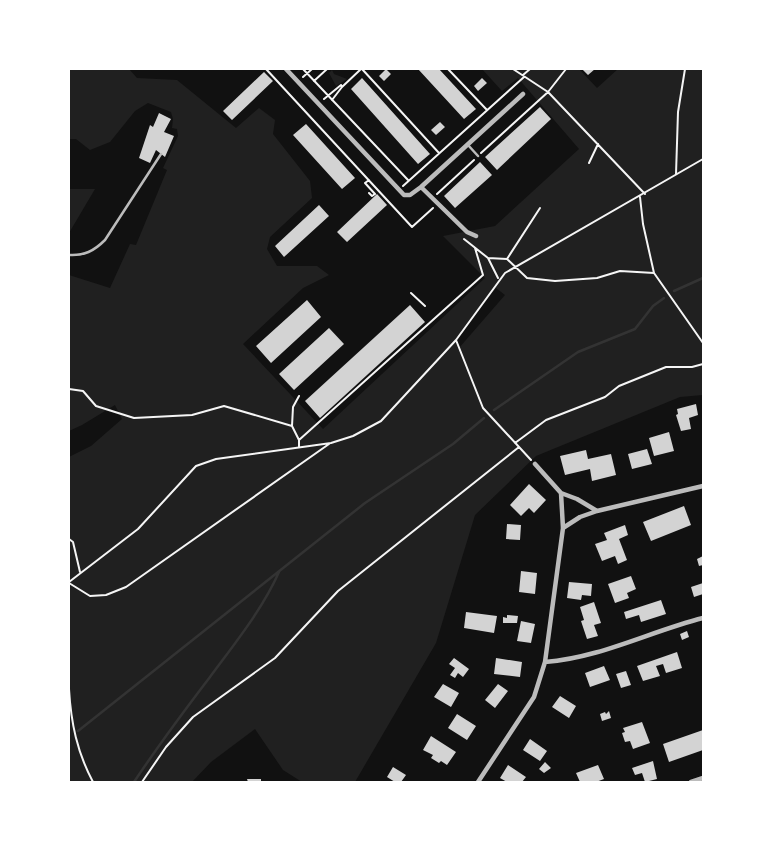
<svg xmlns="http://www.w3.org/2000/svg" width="772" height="851" viewBox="0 0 772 851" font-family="'Titillium Web',sans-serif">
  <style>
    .green { fill: #202020; fill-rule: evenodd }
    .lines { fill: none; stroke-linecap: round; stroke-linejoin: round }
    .stream { stroke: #333; stroke-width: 2.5 }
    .building { fill: #d3d3d3 }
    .path { stroke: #f5f5f5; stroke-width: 2 }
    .service { stroke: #bcbcbc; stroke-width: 2.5 }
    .minor { stroke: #bcbcbc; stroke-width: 4.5 }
  </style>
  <rect width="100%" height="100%" fill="#111"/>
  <!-- green -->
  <path class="green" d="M69,69h60l8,9 40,2 59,48 23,-20 16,12 -2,14 37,47 2,17 -42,39 -3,12 10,17h40l12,9 -26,13 -60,56 80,85 162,-151 -42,-42 52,-10 84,-77 -61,-71 -16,13 -20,-22h97l18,19 21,-19h85v326l-23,2 -144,59 -61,59 -39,128 -81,139h-53l-19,-12 -28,-41 -44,33 -19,20h-123v-325l22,-11 31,-27 -7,-14 -33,20 -13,6v-156l41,13 20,-44 6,1 31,-75 -4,-2 15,-32 -1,-7 -5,-1 1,-9 -2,-7 -23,-9 -13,8 -25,31 -20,8 -14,-11h-7zM496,288l9,7 -46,53 -3,-8z
    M332,70l2,4 13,5 -11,7 -7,-13z
    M69,189h26l-26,44z"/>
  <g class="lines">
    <!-- stream -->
    <path class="stream" d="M674,291l29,-13
      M494,410l84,-58 57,-23 18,-23 11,-8
      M78,731l287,-228 88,-59 31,-26
      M134,782c24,-36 50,-71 76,-105 25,-34 52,-67 69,-105"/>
  </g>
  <!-- building -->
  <path class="building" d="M386,69l5,5 -7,7 -5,-5z
    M418,69h21l37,40 -12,10z
    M582,69h13l-7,6z
    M264,72l9,9 -41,39 -9,-9z
    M362,78l68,76 -12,10 -67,-75z
    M482,78l5,5 -9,8 -4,-5z
    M540,107l11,12 -54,51 -12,-13z
    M159,113l12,6 -7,13 10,4 -9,21 -9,-7 -6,13 -11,-5 11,-33 3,2z
    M440,122l5,5 -9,8 -5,-5z
    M306,124l49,54 -13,11 -49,-54z
    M480,162l12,13 -37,33 -11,-12z
    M377,194l10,11 -40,37 -10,-10z
    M319,205l10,11 -45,41 -9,-11z
    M307,300l14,17 -50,46 -15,-17z
    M410,305l15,17 -105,96 -15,-17z
    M329,328l15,16 -50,46 -15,-16z
    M696,404l2,11 -9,3 2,11 -10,2 -5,-16 2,-1 -1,-5z
    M669,432l5,19 -20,5 -5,-18z
    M647,449l5,15 -20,5 -4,-15z
    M586,450l2,9 23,-5 5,21 -24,6 -2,-12 -25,6 -5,-19z
    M529,484l17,16 -12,13 -5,-5 -8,8 -11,-11z
    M684,506l7,19 -40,16 -8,-19z
    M507,524l14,1 -1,15 -14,-1z
    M625,525l3,10 -9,4 8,21 -9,4 -3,-8 -13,5 -7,-17 12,-4 -3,-7z
    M703,556v9l-4,1 -2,-7z
    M521,571l16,2 -2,21 -16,-2z
    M631,576l5,13 -9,4 2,5 -14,5 -7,-19z
    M569,582l23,2 -1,12 -9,-1 -1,5 -14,-2z
    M703,583v11l-9,3 -3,-10z
    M661,600l5,14 -25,8 -2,-7 -13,4 -2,-7z
    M594,602l7,21 -7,2 4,11 -11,3 -6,-18 3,-1 -4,-13z
    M466,612l31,4 -3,17 -30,-5z
    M507,615l11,1 -1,7h-14v-6l4,1z
    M521,621l14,3 -4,19 -14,-2z
    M687,631l2,6 -7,3 -2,-6z
    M677,652l5,16 -16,5 -3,-9 -7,2 4,10 -17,5 -6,-15z
    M454,658l15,11 -6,8 -5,-4 -3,5 -5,-3 5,-7 -6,-4z
    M496,658l26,4 -2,15 -26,-3z
    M604,666l6,14 -20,7 -5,-14z
    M626,671l5,14 -10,3 -5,-14z
    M443,684l16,9 -8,14 -17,-10z
    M498,684l10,7 -13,17 -10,-8z
    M560,696l16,10 -7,12 -17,-11z
    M609,711l2,7 -9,3 -2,-7 5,-2 1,2z
    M457,714l19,12 -9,14 -19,-12z
    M642,722l8,21 -17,6 -3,-8 -5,1 -3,-9 3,-1 -2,-4z
    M703,730v20l-34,12 -6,-18z
    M431,736l25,16 -9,13 -6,-4 -2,2 -8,-5 2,-3 -10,-5z
    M530,739l17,12 -7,10 -17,-11z
    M653,761l4,18 -12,3 -3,-9 -7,2 -3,-7z
    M545,762l6,6 -7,5 -5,-4z
    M508,765l18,12 -4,5h-15l-7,-4z
    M598,765l6,14 -8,3h-16l-4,-9z
    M393,767l13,8 -5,7h-6l-8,-5z
    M247,779h14v3h-13z"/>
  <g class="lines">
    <!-- path -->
    <path class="path" d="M266,69l146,158 21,-19
      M303,69l105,111
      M362,69l77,84
      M448,69l39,41
      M513,69l35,23 97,102
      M523,75l7,-6
      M303,77l9,-8
      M314,81l13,-12
      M324,99l17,-14 1,2 19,-18
      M332,100l10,-13
      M481,153l67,-61 18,-23
      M589,163l9,-19
      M676,174l2,-62 7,-43
      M369,180l-4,3 10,11
      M403,186l121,-109
      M369,193l3,3 3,-2
      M437,194l37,-34
      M640,197l3,27 11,49
      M464,239l24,19 19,1 20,19 28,3 42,-3 23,-7 34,2 49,70
      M488,258l10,20
      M507,259l33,-51
      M411,293l14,13
      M456,340l27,68 48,52
      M69,389l14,2 13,15 38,12 58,-3 32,-9 68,20 7,14v6
      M292,426l1,-19 6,-11
      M299,440l184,-165 -8,-27
      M515,443l31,-23 59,-23 14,-11 47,-19h26l11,-3
      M69,539l4,3 7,30
      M69,582l69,-53 58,-63 20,-7 115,-16 22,-7 28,-15 75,-81 49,-67 198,-114
      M69,583l21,13 16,-1 20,-8 203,-143
      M69,689c2,34 8,63 24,93
      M142,782l24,-35 27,-30 82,-59 63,-67 181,-144"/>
    <!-- service -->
    <path class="service" d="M468,145l10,11
      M69,255c15,1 25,-4 36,-15l56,-86"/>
    <!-- minor -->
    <path class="minor" d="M286,69l118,126h6l11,-8 102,-93
      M421,187l46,45 9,4
      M561,493l16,6 20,12
      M563,528l17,-11 17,-6 106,-25
      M545,662c55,-4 106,-31 158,-44
      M478,782l56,-85 11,-35 18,-134 -2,-35 -26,-29
      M691,782l12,-4"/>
  </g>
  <!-- border -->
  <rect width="772" height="851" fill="none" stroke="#ffffff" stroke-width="140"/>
</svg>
